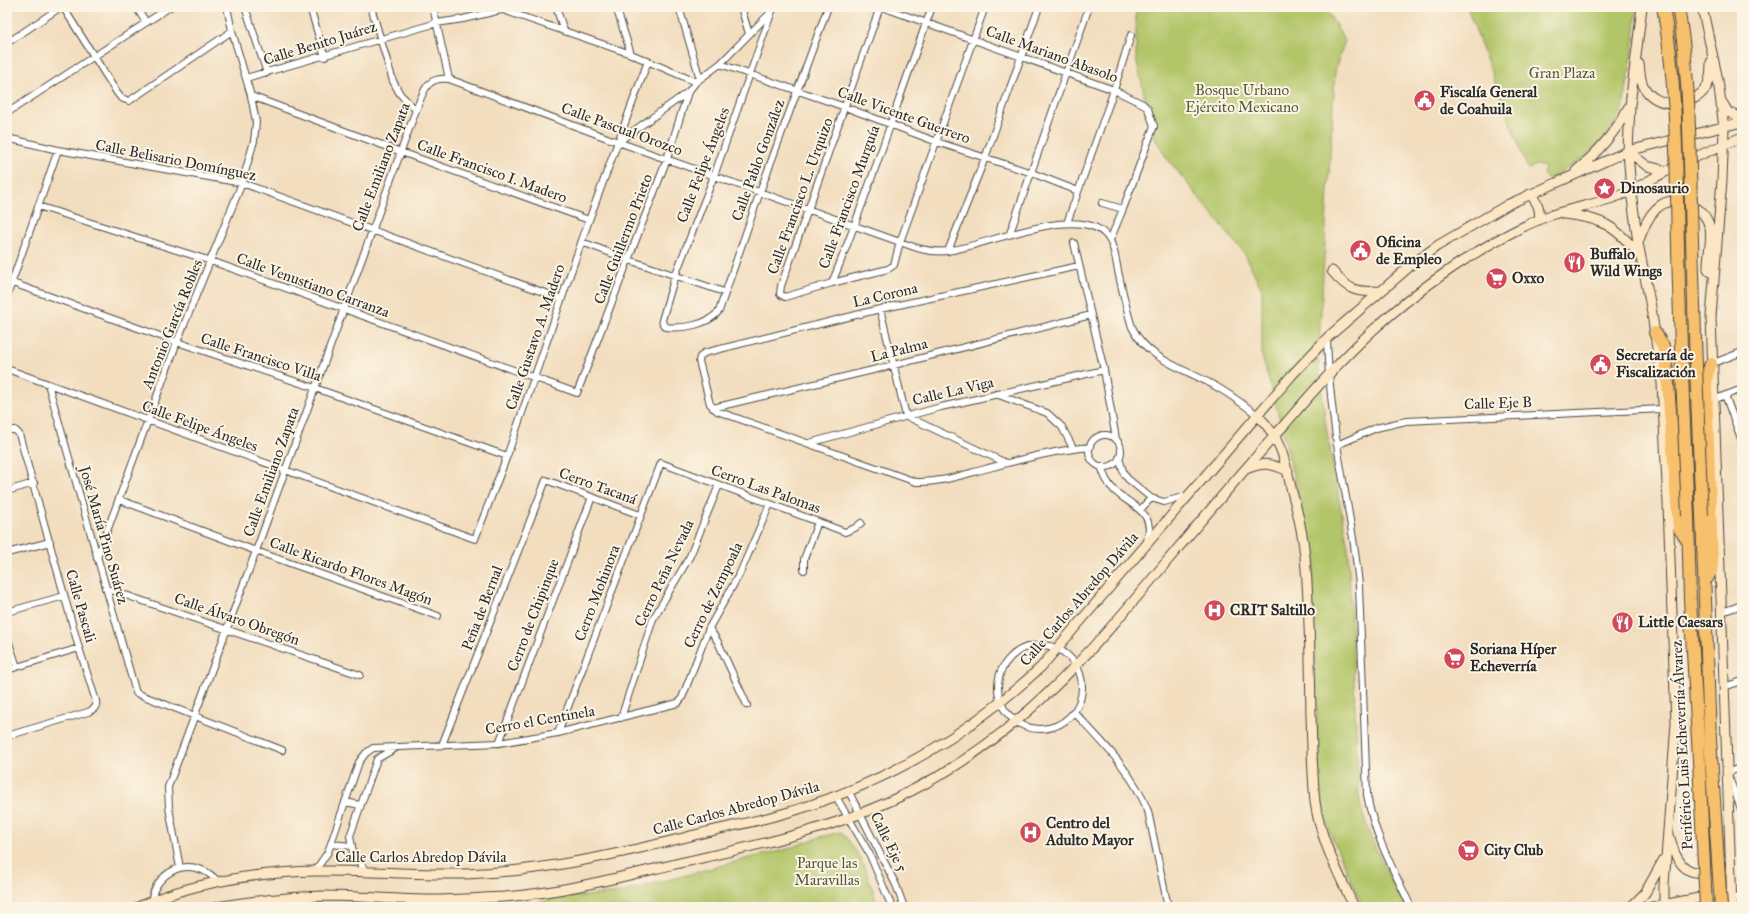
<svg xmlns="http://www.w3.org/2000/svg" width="1749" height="914" viewBox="0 0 1749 914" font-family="'IM FELL Great Primer',serif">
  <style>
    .green { fill: #b2c568; stroke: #6e784a }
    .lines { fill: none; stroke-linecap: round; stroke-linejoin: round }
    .street-casing { stroke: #494641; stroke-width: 8 }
    .secondary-casing { stroke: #494641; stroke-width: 11 }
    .highway-casing { stroke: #494641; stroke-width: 14 }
    .street { stroke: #fff; stroke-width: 6 }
    .secondary { stroke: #fce6c4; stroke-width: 9 }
    .highway { stroke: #f7c06c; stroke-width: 12 }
    .highway-bridge-casing { stroke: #494641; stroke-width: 14; stroke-linecap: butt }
    .highway-bridge { stroke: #f7c06c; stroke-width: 12 }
    .labels { text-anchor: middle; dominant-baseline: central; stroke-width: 4; stroke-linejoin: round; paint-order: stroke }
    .street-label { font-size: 15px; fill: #2b2b2b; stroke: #fcf5e5 }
    .park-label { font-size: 15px; fill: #54593d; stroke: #fcf5e5 }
    .poi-label { font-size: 15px; font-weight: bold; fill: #2b2b2b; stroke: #fcf5e5; text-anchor: start }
  </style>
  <rect width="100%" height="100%" fill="#fcf5e5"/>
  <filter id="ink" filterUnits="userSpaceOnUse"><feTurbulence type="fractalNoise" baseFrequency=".025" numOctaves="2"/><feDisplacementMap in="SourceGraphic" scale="8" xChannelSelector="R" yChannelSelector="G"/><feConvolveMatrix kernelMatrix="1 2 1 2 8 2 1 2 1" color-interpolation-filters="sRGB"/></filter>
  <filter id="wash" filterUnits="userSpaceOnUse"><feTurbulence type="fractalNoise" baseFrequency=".012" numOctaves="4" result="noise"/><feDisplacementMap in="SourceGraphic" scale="16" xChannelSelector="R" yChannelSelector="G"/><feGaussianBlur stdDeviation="0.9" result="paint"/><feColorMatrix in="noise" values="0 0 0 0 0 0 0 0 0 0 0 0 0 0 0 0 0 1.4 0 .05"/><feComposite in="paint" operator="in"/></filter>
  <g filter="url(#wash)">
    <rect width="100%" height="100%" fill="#f2ddbe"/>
    <!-- green -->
    <path class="green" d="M1136,7h189l20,34 -6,16 -4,15 -17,289 8,66 22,120 11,248c5,38 29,77 46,112h-42l-33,-74 -8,-29 -3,-23 -7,-217 -10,-52 -21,-88 -19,-68v-66l-16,-34 -80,-99 -13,-23 -17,-76z
      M1467,7h170l-4,45 -10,55c-12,35 -45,56 -75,73l-5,-6 2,-7 -9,-2 -7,4 -3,-4z
      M841,832c22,23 28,46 37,75h-416l67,-3 30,-6 61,-5 129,-35 35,-8 36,-13z"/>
  </g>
  <g filter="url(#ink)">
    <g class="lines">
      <defs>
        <path id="street" d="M63,7l54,86 4,5 8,3 103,-70
          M136,7l10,15
          M245,7l22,66
          M310,7l15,50
          M371,7l22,74 7,13 16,16
          M433,7l16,72
          M556,7l8,24
          M616,7l15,47
          M679,7l21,72
          M741,7l8,27
          M880,7l-99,279 -1,8 5,3 47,-14 56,-14 6,-4 6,-23 85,-235
          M882,7l232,83 29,14 5,5 6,17 -31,83 -13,31
          M503,10l128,44 65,28
          M772,11l-58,165 -39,100 -13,44 1,4 3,3c17,2 42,-2 53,-16l41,-119 68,-185
          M7,43l54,-36
          M720,64l125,43 92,35 95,31 46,18
          M246,78l191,-55 26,-4 51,-12
          M251,96l150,56 188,68
          M7,113l163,-106
          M7,138l51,12 184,33 320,116
          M618,142l70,-50 8,-10 24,-18 56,-57
          M1102,203l21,6
          M38,206l173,55 366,132 90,-234 21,-67
          M1067,223l47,-133 17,-55
          M1010,233l79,-226
          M582,242l47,18 95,32
          M1074,243l30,127 12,69
          M948,251l37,-93 54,-151
          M1079,266l-199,43 -176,44 -4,4 -1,4 11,43 7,7 199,71c24,1 46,-7 69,-13 34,-9 70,-19 105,-22
          M7,281l170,61 138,46 192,68
          M832,283c37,-90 66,-184 100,-276
          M7,296l51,-146
          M880,309l26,107 100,47
          M1327,338c1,35 5,71 10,106 7,47 18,94 22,142l8,209c7,40 27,76 44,112
          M1711,364l31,-12
          M7,369l468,170 32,-83 82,-236 59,-159
          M48,384l88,309 146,57
          M996,394l51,19 15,14 11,21
          M1725,395l17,46
          M1713,400l29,-11
          M713,408l181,-43 197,-50
          M7,430h8l4,4 60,214 17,53c1,7 -2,8 -8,11l-81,24
          M1089 451a16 16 0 1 1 32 0a16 16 0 1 1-32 0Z
          M809,443l132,-36 163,-37
          M1337,445l39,-17 30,-7 257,-12
          M1119,458l5,16 4,5 23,19 13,4 23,-6
          M1101,466c3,9 6,18 14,25 17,16 41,20 32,50
          M7,491l27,-8
          M120,500l136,51 182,65
          M1140,510l11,-12
          M7,553l43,-11
          M97,558l80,-216 65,-159 12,-42 2,-19 -5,-26 -19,-65 -5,-24
          M804,570v-11l14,-37
          M105,588l255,87
          M7,612l57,-16
          M1722,612l20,-7
          M709,628l9,14 29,63
          M7,637l10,30
          M998 687a42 42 0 1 1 84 0a42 42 0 1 1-84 0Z
          M7,670l72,-22
          M1724,687l18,-6
          M1074,712c29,31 58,59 74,99l20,96
          M621,718l32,-99 37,-63 29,-71
          M558,733l103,-270 184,69 10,-4 6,-5
          M499,743l93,-246
          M442,745l104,-265 94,35
          M1742,767l-15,6 15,38
          M848,790l48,95 8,22
          M835,795l34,58 23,54
          M345,802l15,3
          M331,844l21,2
          M180,868l-11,-60 -1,-21 88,-236 160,-441c8,-19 10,-34 33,-31l169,63 282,100c16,6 30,11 47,9 35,-3 141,-54 163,-10 5,9 6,20 8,30 4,18 8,37 14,56 15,33 54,42 83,59 15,8 28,18 41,28
          M315,871l13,-19 31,-90 7,-9 7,-5 126,-5 59,-10 120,-30 4,-5 27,-70 31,-55 30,-69
          M366,872l-13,-20 -3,-16 27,-77 19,-11
          M1732,902l10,-8
          M151,907c-1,-23 21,-45 45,-39 10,2 16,8 23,14"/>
        <path id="secondary" d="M1642,7l-12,98 -2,46 3,40 7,52 13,64 11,76 6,121 8,219 -12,162v22
          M1702,7l16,73 6,48 -2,52 -11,137 21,590
          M1639,64c1,7 1,15 4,21 11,25 51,24 64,1 4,-7 4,-16 4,-24
          M1722,102l6,10 14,6
          M1628,151l19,15 20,5
          M1576,171c21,-18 40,-39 52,-63
          M1530,194c7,8 11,15 9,26
          M1564,214c38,4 51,12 76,41
          M1639,240c8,-23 21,-48 50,-36 7,3 15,9 18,16 8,14 0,33 1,49l6,6
          M1332,271c16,19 24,22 48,20
          M1256,414c25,23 29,46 36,78 6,21 11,43 13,65 5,52 5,105 6,158 1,29 1,58 4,87 5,37 24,72 39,105
          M1246,469c18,-7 24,-6 42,2
          M1669,835c3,8 4,17 9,24 11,19 32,16 43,0
          M138,907c50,-24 123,-35 178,-36 49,-1 99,4 149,3 75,-2 149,-19 222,-37 37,-10 75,-16 112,-28 94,-30 170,-75 242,-142l251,-292 35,-37 82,-71 28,-21 72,-42 119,-53 114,-29
          M217,907c35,-6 72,-10 107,-11 36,0 72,4 108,4 24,0 48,-2 72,-3 56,-4 113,-19 167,-32 82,-19 164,-35 240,-74 108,-55 176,-134 252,-225 40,-48 81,-96 123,-143 27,-32 55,-63 86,-92 47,-43 112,-89 171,-113 25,-10 53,-13 78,-23 16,-7 32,-17 48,-25 24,-12 48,-23 73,-33
          M1631,907l14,-14 19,-34
          M1652,907l73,-14"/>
        <path id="highway" d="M1655,333l8,13 4,25 12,157 9,13
          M1702,515l8,224
          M1688,516l2,83 8,141
          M1707,578l4,-7 1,-9 -6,-177 1,-10 4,-11"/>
      </defs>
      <!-- street casing -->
      <use href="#street" class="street-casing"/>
      <!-- secondary casing -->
      <use href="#secondary" class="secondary-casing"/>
      <!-- highway casing -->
      <use href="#highway" class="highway-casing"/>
      <!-- street -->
      <use href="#street" class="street"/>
      <!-- secondary -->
      <use href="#secondary" class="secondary"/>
      <!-- highway -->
      <use href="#highway" class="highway"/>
      <defs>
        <path id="highway-bridge" d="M1663,7c15,80 13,160 15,241 2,89 6,179 10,268
          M1678,7c12,66 11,133 13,199 3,103 6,206 11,309
          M1710,739l11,168
          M1698,740l8,167"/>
      </defs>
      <!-- highway-bridge casing -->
      <use href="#highway-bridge" class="highway-bridge-casing"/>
      <!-- highway-bridge -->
      <use href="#highway-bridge" class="highway-bridge"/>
    </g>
  </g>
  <!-- icons -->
  <defs>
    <symbol id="civic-disc" viewBox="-11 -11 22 22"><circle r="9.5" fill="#d1495b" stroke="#fcf5e5"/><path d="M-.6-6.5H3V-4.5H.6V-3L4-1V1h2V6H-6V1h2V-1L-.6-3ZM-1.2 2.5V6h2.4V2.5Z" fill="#fff"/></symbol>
    <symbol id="sight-disc" viewBox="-11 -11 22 22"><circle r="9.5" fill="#d1495b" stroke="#fcf5e5"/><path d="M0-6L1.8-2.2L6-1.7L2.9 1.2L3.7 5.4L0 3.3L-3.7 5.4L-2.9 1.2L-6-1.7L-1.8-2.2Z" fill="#fff"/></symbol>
    <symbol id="restaurant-disc" viewBox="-11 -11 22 22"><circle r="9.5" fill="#d1495b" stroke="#fcf5e5"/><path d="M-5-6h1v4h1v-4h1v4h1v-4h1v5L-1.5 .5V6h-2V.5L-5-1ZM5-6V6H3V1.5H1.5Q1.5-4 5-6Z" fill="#fff"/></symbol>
    <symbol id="supermarket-disc" viewBox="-11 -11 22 22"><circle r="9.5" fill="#d1495b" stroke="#fcf5e5"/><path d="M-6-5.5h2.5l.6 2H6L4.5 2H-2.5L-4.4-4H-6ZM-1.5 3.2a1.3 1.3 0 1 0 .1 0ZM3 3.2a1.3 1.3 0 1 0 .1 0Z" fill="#fff"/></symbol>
    <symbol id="hospital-disc" viewBox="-11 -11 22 22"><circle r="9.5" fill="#d1495b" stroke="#fcf5e5"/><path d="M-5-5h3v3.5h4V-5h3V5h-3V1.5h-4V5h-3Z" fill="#fff"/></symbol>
  </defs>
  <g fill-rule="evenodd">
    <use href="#civic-disc" x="1412" y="88" width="25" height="25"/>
    <use href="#sight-disc" x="1592" y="176" width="25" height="25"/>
    <use href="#civic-disc" x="1348" y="238" width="25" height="25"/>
    <use href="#restaurant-disc" x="1562" y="250" width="25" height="25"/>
    <use href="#supermarket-disc" x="1484" y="266" width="25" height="25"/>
    <use href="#civic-disc" x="1588" y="352" width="25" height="25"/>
    <use href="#hospital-disc" x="1202" y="598" width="25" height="25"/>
    <use href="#restaurant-disc" x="1610" y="610" width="25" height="25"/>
    <use href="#supermarket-disc" x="1442" y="646" width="25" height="25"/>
    <use href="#hospital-disc" x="1018" y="820" width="25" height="25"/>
    <use href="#supermarket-disc" x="1456" y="838" width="25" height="25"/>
  </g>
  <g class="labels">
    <!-- street labels -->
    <g class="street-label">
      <text transform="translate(320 43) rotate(-17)">Calle Benito Juárez</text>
      <text transform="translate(1052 54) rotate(20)">Calle Mariano Abasolo</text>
      <text transform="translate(904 115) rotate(20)">Calle Vicente Guerrero</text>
      <text transform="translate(622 129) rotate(20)">Calle Pascual Orozco</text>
      <text transform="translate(176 160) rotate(11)">Calle Belisario Domínguez</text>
      <text transform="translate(758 160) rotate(-70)">Calle Pablo González</text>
      <text transform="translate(703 165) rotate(-69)">Calle Felipe Ángeles</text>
      <text transform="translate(381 167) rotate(-69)">Calle Emiliano Zapata</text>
      <text transform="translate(492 171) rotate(20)">Calle Francisco I. Madero</text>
      <text transform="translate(800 196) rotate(-70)">Calle Francisco L. Urquizo</text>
      <text transform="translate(849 197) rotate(-70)">Calle Francisco Murguía</text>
      <text transform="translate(623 239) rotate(-69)">Calle Guillermo Prieto</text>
      <text transform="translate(313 285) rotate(20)">Calle Venustiano Carranza</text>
      <text transform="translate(885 295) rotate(-13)">La Corona</text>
      <text transform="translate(172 324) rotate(-68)">Antonio García Robles</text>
      <text transform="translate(535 337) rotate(-71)">Calle Gustavo A. Madero</text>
      <text transform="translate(899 350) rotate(-14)">La Palma</text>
      <text transform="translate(261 357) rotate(18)">Calle Francisco Villa</text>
      <text transform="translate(953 391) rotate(-13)">Calle La Viga</text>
      <text transform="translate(1498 403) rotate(-2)">Calle Eje B</text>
      <text transform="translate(200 426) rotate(20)">Calle Felipe Ángeles</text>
      <text transform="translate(271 472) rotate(-70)">Calle Emiliano Zapata</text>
      <text transform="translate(598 486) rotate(20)">Cerro Tacaná</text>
      <text transform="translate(766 489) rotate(20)">Cerro Las Palomas</text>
      <text transform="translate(104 535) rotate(74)">José María Pino Suárez</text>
      <text transform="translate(351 571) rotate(20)">Calle Ricardo Flores Magón</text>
      <text transform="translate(664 573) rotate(-64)">Cerro Peña Nevada</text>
      <text transform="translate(597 593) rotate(-69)">Cerro Mohinora</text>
      <text transform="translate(713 595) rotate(-64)">Cerro de Zempoala</text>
      <text transform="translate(1079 599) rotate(-49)">Calle Carlos Abredop Dávila</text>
      <text transform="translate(81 606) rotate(74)">Calle Pascali</text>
      <text transform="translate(482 608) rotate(-69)">Peña de Bernal</text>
      <text transform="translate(533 615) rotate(-69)">Cerro de Chipinque</text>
      <text transform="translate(237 619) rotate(19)">Calle Álvaro Obregón</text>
      <text transform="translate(540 720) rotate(-10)">Cerro el Centinela</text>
      <text transform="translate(1682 745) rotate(-93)">Periférico Luis Echeverría Álvarez</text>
      <text transform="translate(736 808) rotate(-15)">Calle Carlos Abredop Dávila</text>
      <text transform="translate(889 842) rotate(64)">Calle Eje 5</text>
      <text x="421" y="857">Calle Carlos Abredop Dávila</text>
    </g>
    <!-- park labels -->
    <g class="park-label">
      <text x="1562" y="73">Gran Plaza</text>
      <text x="1242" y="90">Bosque Urbano<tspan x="1242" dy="17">Ejército Mexicano</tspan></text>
      <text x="827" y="863">Parque las<tspan x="827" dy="17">Maravillas</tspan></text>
    </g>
    <!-- poi labels -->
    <g class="poi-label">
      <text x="1440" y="92">Fiscalía General<tspan x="1440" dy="17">de Coahuila</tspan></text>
      <text x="1620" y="188">Dinosaurio</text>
      <text x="1376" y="242">Oficina<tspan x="1376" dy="17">de Empleo</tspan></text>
      <text x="1590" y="254">Buffalo<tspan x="1590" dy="17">Wild Wings</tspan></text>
      <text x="1512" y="278">Oxxo</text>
      <text x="1616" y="355">Secretaría de<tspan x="1616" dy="17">Fiscalización</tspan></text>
      <text x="1230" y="610">CRIT Saltillo</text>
      <text x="1638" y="622">Little Caesars</text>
      <text x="1470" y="649">Soriana Híper<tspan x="1470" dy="17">Echeverría</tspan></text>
      <text x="1046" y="823">Centro del<tspan x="1046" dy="17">Adulto Mayor</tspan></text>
      <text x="1484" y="850">City Club</text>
    </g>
  </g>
  <!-- margin -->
  <rect width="1749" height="914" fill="none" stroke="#fcf5e5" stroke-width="24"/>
</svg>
